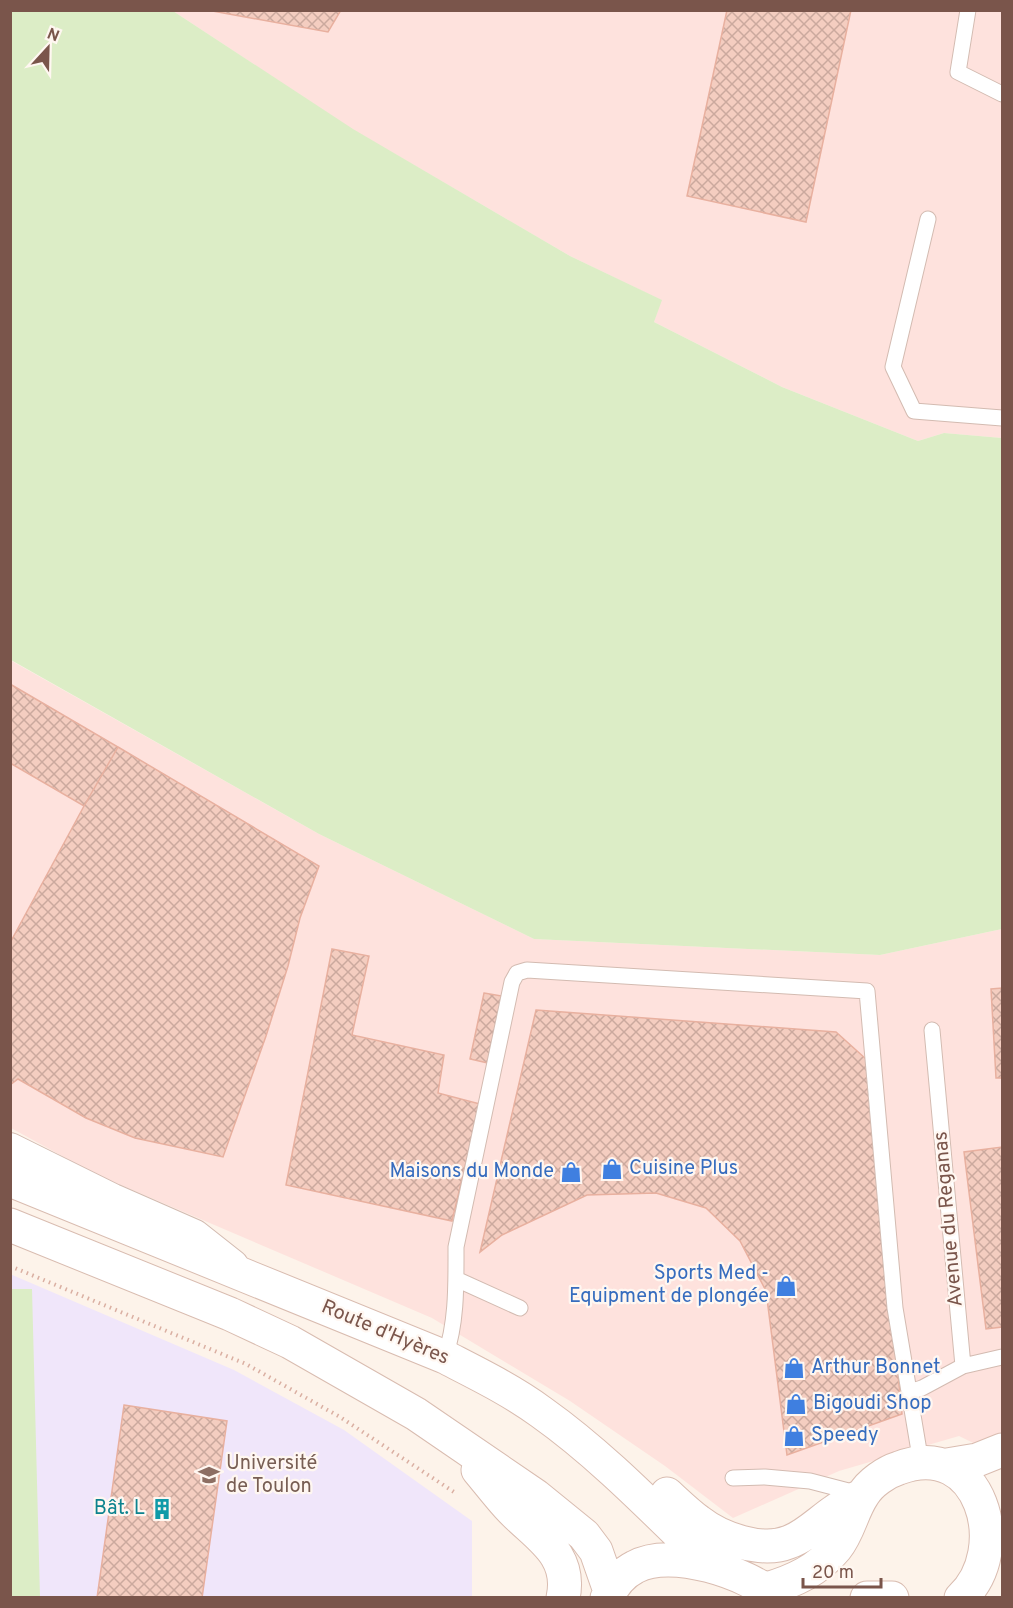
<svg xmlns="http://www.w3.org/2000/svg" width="1013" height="1608" viewBox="0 0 1013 1608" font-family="Overpass,sans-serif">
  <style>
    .commercial { fill: #fee2dd }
    .education { fill: #f0e6fa }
    .grass { fill: #dcedc6 }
    .building { fill: url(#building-cross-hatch); stroke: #e8b09f; stroke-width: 1.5 }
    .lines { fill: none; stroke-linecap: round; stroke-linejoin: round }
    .lane-casing { stroke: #d3bbb1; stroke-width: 17 }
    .street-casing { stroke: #d3bbb1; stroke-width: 32 }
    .secondary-casing { stroke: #d9bcb0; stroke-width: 35 }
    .path { stroke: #daafa2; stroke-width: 4; stroke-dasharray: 1.5 4.5; stroke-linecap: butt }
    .lane { stroke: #fff; stroke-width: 15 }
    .street { stroke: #fff; stroke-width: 30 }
    .secondary { stroke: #fff; stroke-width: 33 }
    .labels { text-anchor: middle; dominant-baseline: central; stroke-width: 4.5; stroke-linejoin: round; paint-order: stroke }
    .shop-label { font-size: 20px; fill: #366cbe; stroke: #fff7f1; text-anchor: start }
    .street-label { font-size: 20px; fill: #7a554b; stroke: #fff7f1 }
    .education-label { font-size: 20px; fill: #785e54; stroke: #fff7f1; text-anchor: start }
    .culture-label { font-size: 20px; fill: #0d838f; stroke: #fff7f1; text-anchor: end }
  </style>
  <defs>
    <pattern id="building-cross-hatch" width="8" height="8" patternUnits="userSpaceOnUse" patternTransform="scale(1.5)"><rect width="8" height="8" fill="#f4cdc0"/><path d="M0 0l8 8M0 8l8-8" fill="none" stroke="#cba99e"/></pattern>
  </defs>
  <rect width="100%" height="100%" fill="#fdf3ea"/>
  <!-- commercial -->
  <path class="commercial" d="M173,11h829v427l-58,-5 -26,8 -136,-54 -128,-65 7,-22 -91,-44 -218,-127z
    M10,660l309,174 215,105 346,16 122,-26v528l-43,-21 -120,35 -106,47 -68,-52 -95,-65 -138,-83 -337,-144 -84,-46z"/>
  <!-- education -->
  <path class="education" d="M10,1274l224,96 110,60 128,91v76h-461z"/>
  <!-- grass -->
  <path class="grass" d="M11,10l162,1 180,118 217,127 92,44 -8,22 128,65 136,54 26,-8 58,5v491l-122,26 -346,-16 -215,-105 -308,-174z
    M11,1289h21l8,308h-29z"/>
  <!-- building -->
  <path class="building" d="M207,10h134l-13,22z
    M727,10h124l-45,212 -119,-26z
    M10,684l108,63 -34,59 -74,-43z
    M118,747l201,119 -19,52 -12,48 -22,70 -43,121 -88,-19 -49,-20 -68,-39 -8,6v-142l74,-137z
    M332,949l37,7 -17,79 92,20 -6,38 42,11 -28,117 -166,-36z
    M1002,988v90h-6l-5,-89z
    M484,993l18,3 -14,67 -18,-4z
    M536,1010l300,22 30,27 36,355 -115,41 -21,-164 -26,-50 -34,-33 -50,-15 -69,2 -85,40 -22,17z
    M1002,1147v180l-16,2 -22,-177z
    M124,1405l103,16 -25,177h-105z"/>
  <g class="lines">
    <defs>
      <path id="lane" d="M968,10l-10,62 44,22
        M928,219l-35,148 21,44 88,7
        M932,1030l31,336 39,-9
        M456,1279l64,29
        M445,1357c12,-35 11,-73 11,-110l56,-265 5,-9 10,-3 340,21 28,317 26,155
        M909,1392l13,-4 41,-22
        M733,1478l32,-1 45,4 50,13"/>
      <path id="street" d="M10,1148l103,51 82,36 38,30"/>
      <path id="secondary" d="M10,1180l435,177c33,17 66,33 96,55 62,44 116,101 171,154
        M10,1225l220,89 60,28 126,72 120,82 48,39 12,16 14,40
        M947,1465l30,-5 25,-10
        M478,1470c10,12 20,25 30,36 26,29 65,46 55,92
        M667,1494c10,9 20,19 31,27 23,18 64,32 91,21 17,-6 31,-21 46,-31 8,-6 18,-11 28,-16
        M767,1589c27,-8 51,-19 69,-41 13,-16 16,-37 27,-53 7,-12 23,-23 36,-27 82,-31 114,82 62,130
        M607,1598c6,-13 16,-25 28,-31 36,-20 113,6 141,31
        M867,1598h25"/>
    </defs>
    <!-- lane casing -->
    <use href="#lane" class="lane-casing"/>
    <!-- street casing -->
    <use href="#street" class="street-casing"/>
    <!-- secondary casing -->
    <use href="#secondary" class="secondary-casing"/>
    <!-- path -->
    <path class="path" d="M10,1266l236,98 94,53 117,77"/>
    <!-- lane -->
    <use href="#lane" class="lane"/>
    <!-- street -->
    <use href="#street" class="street"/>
    <!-- secondary -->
    <use href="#secondary" class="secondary"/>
  </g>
  <!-- icons -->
  <defs>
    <symbol id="shop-bare" viewBox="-9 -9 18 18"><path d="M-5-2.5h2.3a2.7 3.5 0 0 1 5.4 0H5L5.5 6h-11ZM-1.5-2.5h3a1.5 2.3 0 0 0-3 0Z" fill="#3f7fe0" stroke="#fff7f1" stroke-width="2.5" paint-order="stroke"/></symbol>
    <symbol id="university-bare" viewBox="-9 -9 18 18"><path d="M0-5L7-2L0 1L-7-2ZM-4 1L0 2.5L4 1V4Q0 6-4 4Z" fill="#8d6e63" stroke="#fff7f1" stroke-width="2.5" paint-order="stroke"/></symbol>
    <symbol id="building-bare" viewBox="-9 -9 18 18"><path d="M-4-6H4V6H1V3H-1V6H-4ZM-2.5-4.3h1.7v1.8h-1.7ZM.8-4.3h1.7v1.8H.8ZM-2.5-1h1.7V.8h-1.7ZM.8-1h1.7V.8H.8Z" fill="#0f9aa8" stroke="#fff7f1" stroke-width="2.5" paint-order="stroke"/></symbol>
  </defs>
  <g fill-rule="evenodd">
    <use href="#shop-bare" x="597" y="1154" width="30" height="30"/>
    <use href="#shop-bare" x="556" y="1157" width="30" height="30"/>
    <use href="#shop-bare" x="771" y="1271" width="30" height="30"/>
    <use href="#shop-bare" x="779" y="1353" width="30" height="30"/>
    <use href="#shop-bare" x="781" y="1389" width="30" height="30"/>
    <use href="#shop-bare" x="779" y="1421" width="30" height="30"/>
    <use href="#university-bare" x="194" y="1460" width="30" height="30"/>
    <use href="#building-bare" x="147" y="1494" width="30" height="30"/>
  </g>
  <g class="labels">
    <!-- shop labels -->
    <g class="shop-label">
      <text x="629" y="1169">Cuisine Plus</text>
      <text x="554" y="1172" text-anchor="end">Maisons du Monde</text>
      <text x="769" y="1274" text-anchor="end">Sports Med -<tspan x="769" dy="23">Equipment de plongée</tspan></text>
      <text x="811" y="1368">Arthur Bonnet</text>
      <text x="813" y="1404">Bigoudi Shop</text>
      <text x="811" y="1436">Speedy</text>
    </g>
    <!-- street labels -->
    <g class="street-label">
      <text transform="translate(949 1219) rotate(-95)">Avenue du Reganas</text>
      <text transform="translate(385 1333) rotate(23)">Route d'Hyères</text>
    </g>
    <!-- education labels -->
    <g class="education-label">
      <text x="226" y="1464">Université<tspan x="226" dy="23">de Toulon</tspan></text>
    </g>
    <!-- culture labels -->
    <g class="culture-label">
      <text x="145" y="1509">Bât. L</text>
    </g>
  </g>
  <!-- border -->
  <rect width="1013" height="1608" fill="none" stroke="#7a554b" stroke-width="24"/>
  <!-- north arrow -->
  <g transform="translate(48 48) rotate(22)" stroke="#fff7f1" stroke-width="4.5" paint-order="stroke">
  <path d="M0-4.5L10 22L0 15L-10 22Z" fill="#7a554b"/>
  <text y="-9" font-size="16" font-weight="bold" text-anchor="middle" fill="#7a554b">N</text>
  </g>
  <!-- scale -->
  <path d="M803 1578v9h78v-9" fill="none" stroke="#7a554b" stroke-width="3"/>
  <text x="812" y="1578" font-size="18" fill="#7a554b" stroke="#fff7f1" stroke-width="4.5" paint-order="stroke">20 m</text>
</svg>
